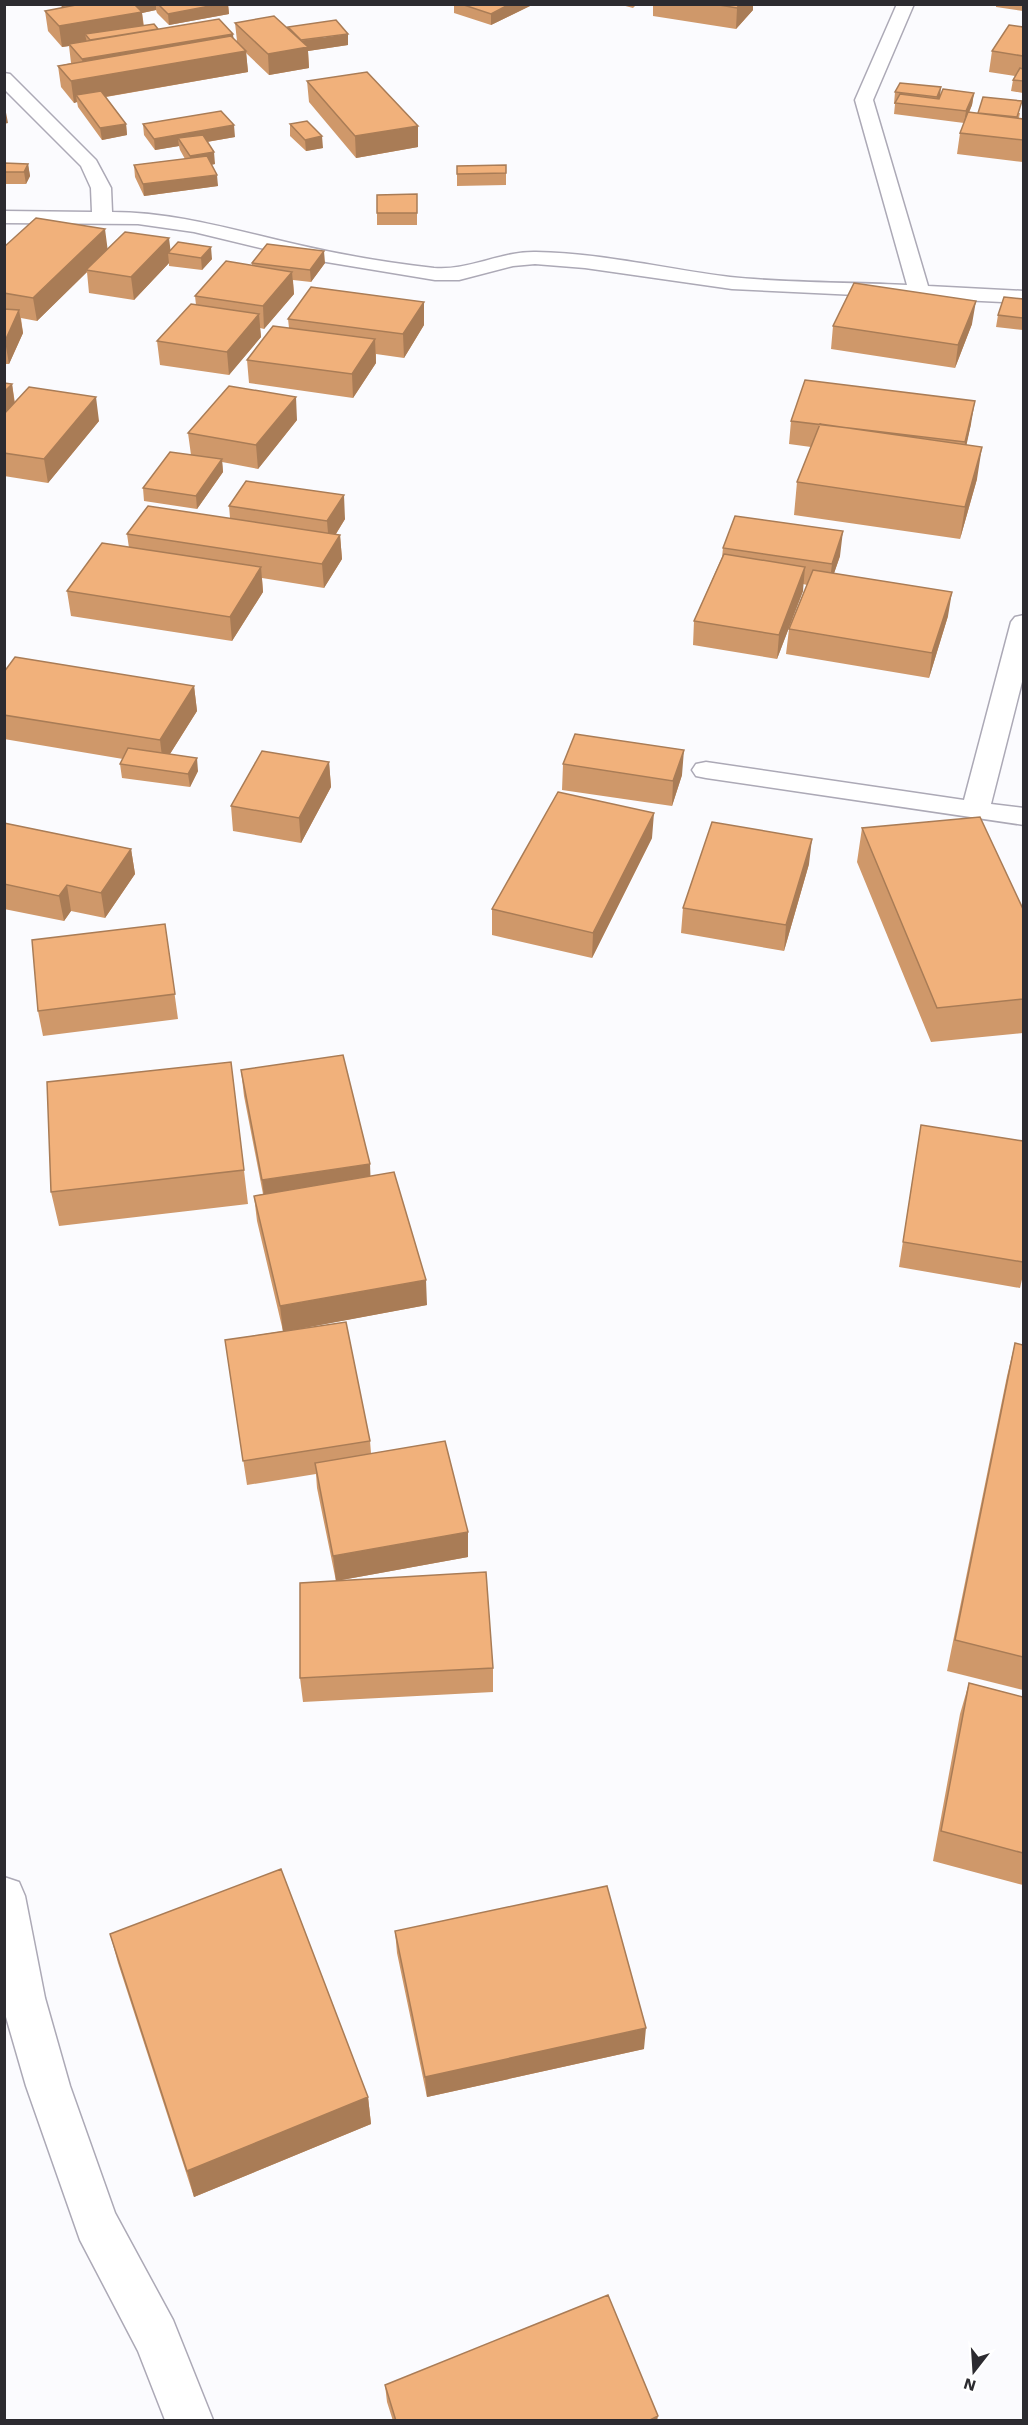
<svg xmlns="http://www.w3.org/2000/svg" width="1028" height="2425" viewBox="0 0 1028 2425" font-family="'Work Sans',sans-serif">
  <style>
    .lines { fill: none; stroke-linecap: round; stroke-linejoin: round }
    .minor-casing { stroke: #aca9b6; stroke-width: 3 }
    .minor { fill: #fff; fill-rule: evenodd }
    .wall { fill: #cf986a }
    .shaded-wall { fill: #a97c56 }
    .building { fill: #f1b17b; stroke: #a97c56; stroke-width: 1.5 }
  </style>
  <rect width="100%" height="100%" fill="#fbfbfe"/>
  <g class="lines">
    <defs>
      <path id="minor" d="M897,4h17l-41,96 55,186 96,5v12l-292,-14 -147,-21 -50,-4 -22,2 -54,14h-24l-133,-22 -108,-26 -56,-8 -134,-1v-12l88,1 -1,-24 -10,-22 -77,-77v-16l6,1 86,86 15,28 1,24c64,0 125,19 187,33 43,10 91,18 135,23 35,3 67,-17 102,-16 65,1 130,17 194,25 58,6 118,5 177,8l-52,-185z
        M1024,615v59l-33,130 33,4v17l-318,-47 -10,-2 -4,-6 4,-6 10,-2 258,38 47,-178 4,-5z
        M4,1877l15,5 6,14 20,102 25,88 45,127 58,107 40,100h-48l-27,-69 -58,-111 -54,-154 -22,-76z"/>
    </defs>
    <!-- minor casing -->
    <use href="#minor" class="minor-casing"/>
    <!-- minor -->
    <use href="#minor" class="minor"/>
  </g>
  <!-- wall -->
  <path class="wall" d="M59,4h169l1,10 -60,11 -12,-12 -1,-3 -14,3 2,13 14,3 76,10 3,2 -2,-18 53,6v-2l60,18 -40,6 1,17 -40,7 -23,-22 2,19 -142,25 20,27 1,11 -25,5 -24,-33 -1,-5 -3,1 -13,-16 -3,-21 13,-3 -2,-17 -7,1 -14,-16 -3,-20 31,-6 -14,2z
    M454,4h76v2l-39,19 -37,-12z
    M618,4h19l-4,4z
    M653,4h100v6l-17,19 -83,-13z
    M996,4h27v7l-27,-4z
    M1023,27v66l-12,-2 2,-11 2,-4 -26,-4 3,-21z
    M307,81l111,66 -62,11 -47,-56z
    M895,92l45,5 34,-4 -2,12 -3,8 9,1 42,-1 -1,5 4,1v43l-66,-8 3,-21 4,-10 -70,-9 1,-10h-1z
    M143,124l92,13 -28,5 8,22 -4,1 7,21 -74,10 -9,-19 -1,-12 51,-6 -5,-9 -1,-4 -24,4 -11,-15z
    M290,124l33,24 -17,3 -16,-15z
    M4,163l24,1 2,12 -4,8h-22z
    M506,165v20l-49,1v-20z
    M1023,169v20h-1z
    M417,194v31h-40v-30z
    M4,247l166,4 42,8 -10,11 -33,-4v-3l-35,37 -45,-7 -2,-21 -50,49 -16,-3 2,15 -14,31h-5z
    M252,263h73l-14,19 -18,-2 1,14 -30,35 -4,-1 1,9 -32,38 -69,-10 -3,-24 39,-36 -1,-9 57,-31z
    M1023,299v31l-27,-3 2,-12z
    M288,319l136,6 -20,33 -28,-4v9l-23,35 -104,-15 -2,-23 42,-32z
    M972,324l-17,44 -124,-19 2,-23z
    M4,383l8,1 3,19 84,18 -51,62 -44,-7z
    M297,420l-39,49 -36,-7 1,10 -26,37 -53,-8 -1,-13 48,-33 -3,-22z
    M791,421l180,3 -5,21 11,34 -17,60 -166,-24 3,-33 14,-35 -22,-3z
    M229,506l116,13 -9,15 4,1 2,24 -18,29 -62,-10 1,14 -31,49 -161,-25 -4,-25 62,-43 -2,-14 103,-16z
    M723,548l117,8 -6,17 114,43 -19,62 -143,-24 3,-25 18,-44 -4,-1v7l-26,68 -84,-14 1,-24 28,-64z
    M4,672l190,14 3,25 -27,43 28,17 -8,16 -68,-9 -2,-14 3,-5 -119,-20z
    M329,762l2,25 -30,56 -68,-12 -2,-25z
    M563,764l119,11 -10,31 -110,-16z
    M4,823l127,26 4,25 -30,44 -34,-7 -7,10 -60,-12z
    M862,828l161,81v124l-92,9 -74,-180z
    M652,838l-60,120 -100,-23v-26z
    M809,864l-25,87 -103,-18 2,-25z
    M165,924l13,95 -135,17 -5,-25z
    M231,1062l17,142 -189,22 -8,-34z
    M241,1070l129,94v12l57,129 -135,25 78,111 1,12 97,79v25l-132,24 -19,-93 -1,-14 -69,11 -22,-145 58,-9 -26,-110 -3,-25 9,-2 -19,-98z
    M921,1125l102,16v134l-3,13 -121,-21z
    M1015,1343l8,2v345l-76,-19 60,-295z
    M493,1668v24l-190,10 -3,-24z
    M969,1683l54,14v188l-90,-24 27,-147z
    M395,1931l249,118 -217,48 -30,-144z
    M110,1934l258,163 3,27 -177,73 -76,-234z
    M385,2385l272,36h-264l-6,-19z"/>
  <!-- shaded-wall -->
  <path class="shaded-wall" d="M62,4h14v1l-14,2z
    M88,4h68v6l-14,3 2,20 -59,1 2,9 -18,1v2l-7,1 -3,-21z
    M220,4h8l1,10 -60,11 -1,-11z
    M510,4h20v2l-39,19v-11z
    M740,4h13v6l-17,19 1,-21z
    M233,34l2,19 11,-2 2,21 -167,29 -5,-6 1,7 -3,1 -3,-22 14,-2 -3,-20z
    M348,34v11l-40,6 1,17 -40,7 -1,-21 31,-13z
    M941,87l-1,12 -5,9 2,-11z
    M974,93l-2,12 -8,18 2,-12z
    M4,102l4,21 -4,1z
    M126,124l1,11 -25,5 -2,-12z
    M234,125l1,12 -52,9 -5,-8 1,8 -24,4 -1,-11z
    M418,126v21l-62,11 -1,-22z
    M322,136l1,12 -17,3 -1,-11z
    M214,152l1,12 -24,4 -1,-12z
    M28,164l2,12 -4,8 -2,-12z
    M217,175l1,11 -74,10 -1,-12z
    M105,229l3,23 -22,18 1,2 -50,49 -4,-23z
    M169,238l2,16 -3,-1 1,10 -35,37 -3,-23z
    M211,247l1,12 -10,11 -1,-12z
    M324,251l1,12 -14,19 -1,-12z
    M292,272l2,22 -30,35 -1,-23z
    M976,301l-4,23 -17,44 3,-23z
    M424,302v23l-20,33 -1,-24z
    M19,310l4,23 -14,31 -4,-23z
    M259,314l2,23 -32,38 -2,-23z
    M375,339l1,24 -23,35 -1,-24z
    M12,384l3,23 -11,13v-28z
    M96,397l3,24 -51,62 -4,-24z
    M296,397l1,23 -39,49 -2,-24z
    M975,401l-4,23 -9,42 3,-24z
    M982,447l-5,32 -17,60 5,-32z
    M222,459l1,13 -26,37 -1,-13z
    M344,495l1,24 -16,26 -2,-24z
    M843,531l-3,25 -11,32 3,-24z
    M340,535l2,24 -18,29 -2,-24z
    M261,567l2,25 -31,49 -2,-24z
    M805,567l-2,24 -26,68 2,-24z
    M952,592l-4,24 -19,62 3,-25z
    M194,686l3,25 -34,54 -3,-25z
    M684,750l-2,25 -10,31 1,-25z
    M197,758l1,13 -8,16 -2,-13z
    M329,762l2,25 -30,56 -2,-25z
    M654,813l-2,25 -60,120 1,-25z
    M812,839l-3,25 -25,87 2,-26z
    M131,849l4,25 -30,44 -4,-25z
    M67,885l4,26 -7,10 -5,-25z
    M370,1164l1,25 -106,16 -3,-25z
    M426,1280l1,25 -144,27 -3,-26z
    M468,1532v25l-132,24 -3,-25z
    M646,2028l-2,21 -217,48 -2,-20z
    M368,2097l3,27 -177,73 -7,-26z
    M658,2416l-1,5h-9z"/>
  <!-- building -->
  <path class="building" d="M81,4h53l8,8 -83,14 -14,-15z
    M158,4h62l-52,10z
    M461,4h49l-19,10z
    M713,4h27l-3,4z
    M274,16l34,31 -40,7 -33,-31z
    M219,19l14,15 -151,25 -13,-15z
    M336,20l12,14 -47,6 -13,-13z
    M154,24l4,5 -68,11 -5,-6z
    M1009,25l14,2v29l-31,-5z
    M231,36l15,15 -175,30 -13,-15z
    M1020,68l3,1v12l-10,-1z
    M367,72l51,54 -63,10 -48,-55z
    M900,83l41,4 -4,10 -42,-5z
    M943,89l31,4 -8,18 -71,-8 5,-9 39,5z
    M101,91l25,33 -26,4 -24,-33z
    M983,97l39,4 -5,16 -39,-4z
    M221,111l13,14 -80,14 -11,-15z
    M968,112l55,7v21l-63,-7z
    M307,121l15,15 -17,4 -15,-16z
    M203,135l11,17 -24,4 -12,-18z
    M207,156l10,19 -74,9 -9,-19z
    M4,163l24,1 -4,8h-20z
    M506,165v8l-49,1v-8z
    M417,194v19h-40v-18z
    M36,218l69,11 -72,69 -29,-5v-46z
    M125,232l44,6 -38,39 -45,-7z
    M178,242l33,5 -10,11 -33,-5z
    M267,244l57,7 -14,19 -58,-7z
    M226,261l66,11 -29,34 -68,-10z
    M854,283l122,18 -18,44 -125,-19z
    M311,287l113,15 -21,32 -115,-15z
    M1004,297l19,2v19l-25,-3z
    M191,304l68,10 -32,38 -70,-11z
    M4,309l15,1 -14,31h-1z
    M273,326l102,13 -23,35 -105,-14z
    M805,380l170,21 -10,41 -174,-21z
    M4,383l8,1 -8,8z
    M229,386l67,11 -40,48 -68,-12z
    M29,387l67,10 -52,62 -40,-6v-39z
    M820,424l162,23 -17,60 -168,-25z
    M170,452l52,7 -26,37 -53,-8z
    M246,481l98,14 -17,26 -98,-15z
    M148,506l192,29 -18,29 -195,-30z
    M735,516l108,15 -11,33 -109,-16z
    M102,543l159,24 -31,50 -163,-26z
    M724,554l81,13 -26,68 -85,-14z
    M813,570l139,22 -20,61 -143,-24z
    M15,657l179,29 -34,54 -156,-25v-43z
    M575,734l109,16 -11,31 -110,-17z
    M128,748l69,10 -9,16 -68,-10z
    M262,751l67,11 -30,56 -68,-12z
    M558,792l96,21 -61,120 -101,-24z
    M980,817l43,92v90l-86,9 -75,-180z
    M712,822l100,17 -26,86 -103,-17z
    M4,823l127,26 -30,44 -34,-8 -8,11 -55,-12z
    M165,924l10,70 -137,17 -6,-71z
    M343,1055l27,109 -108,16 -21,-110z
    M231,1062l13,108 -193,22 -4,-110z
    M921,1125l102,16v121l-120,-20z
    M394,1172l32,108 -146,26 -26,-110z
    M346,1322l24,119 -127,20 -18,-121z
    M1015,1343l8,2v312l-68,-17z
    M445,1441l23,91 -135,24 -18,-93z
    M486,1572l7,96 -193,10v-95z
    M969,1683l54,14v156l-82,-22z
    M281,1869l87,228 -181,74 -77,-237z
    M607,1886l39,142 -221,49 -30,-146z
    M608,2295l50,121 -10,5h-252l-11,-36z"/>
  <!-- border -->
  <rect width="1028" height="2425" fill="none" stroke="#2c2b30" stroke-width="12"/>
  <!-- north arrow -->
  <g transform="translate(974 2371) rotate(197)" stroke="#ffffff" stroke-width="4.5" paint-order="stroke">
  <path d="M0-4.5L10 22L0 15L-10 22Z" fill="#2c2b30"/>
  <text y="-9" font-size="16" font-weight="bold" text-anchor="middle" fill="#2c2b30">N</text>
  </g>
</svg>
